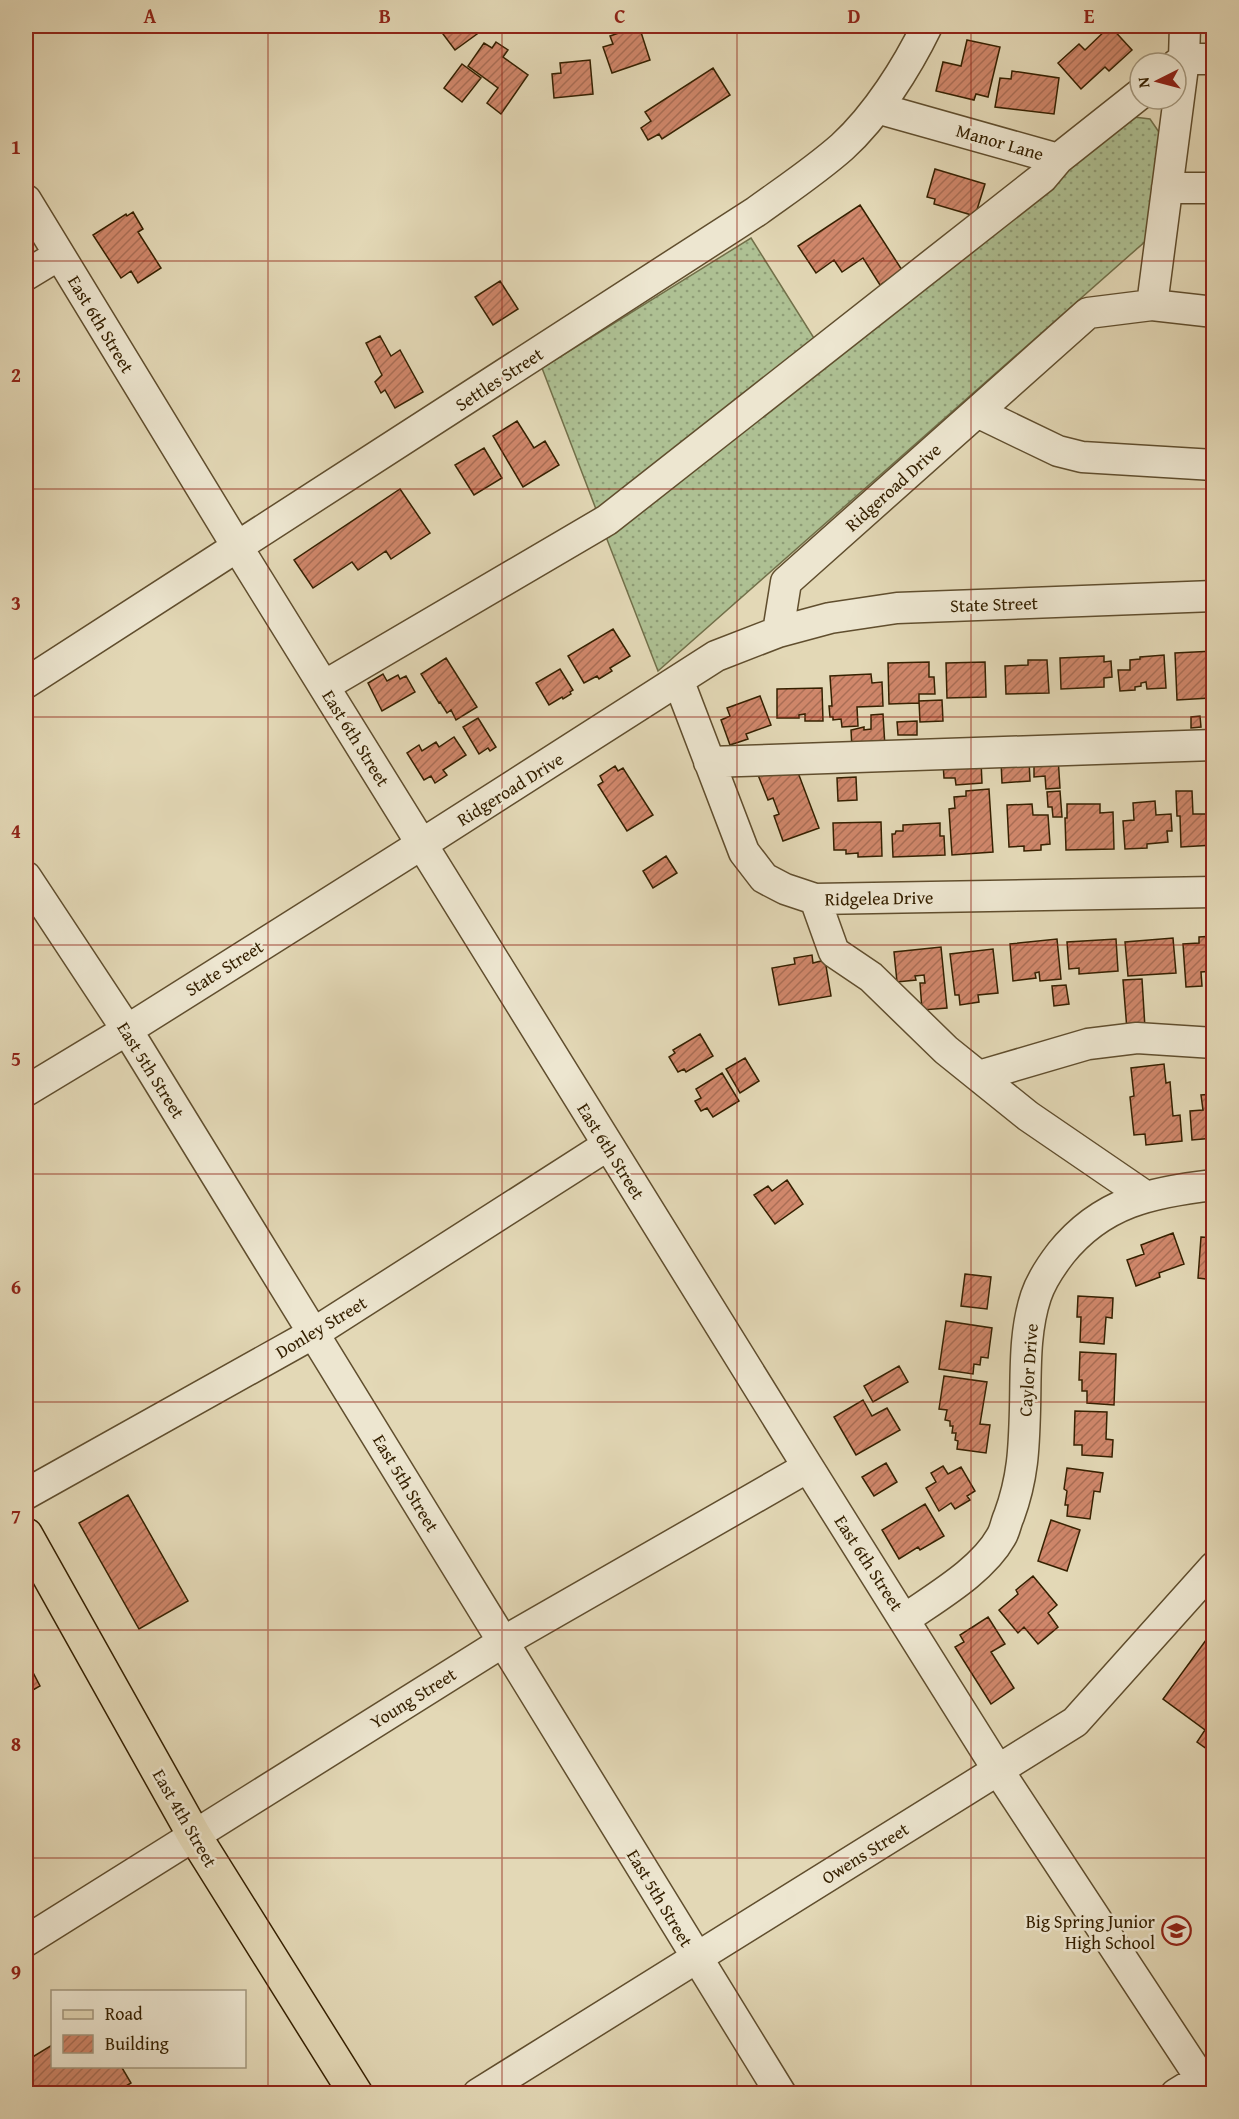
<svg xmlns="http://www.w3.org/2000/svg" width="1239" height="2119" viewBox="0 0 1239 2119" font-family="'Gentium Book Plus',serif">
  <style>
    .grass { fill: url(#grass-dots); stroke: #72704a; stroke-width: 1.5 }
    .building { fill: url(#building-hatch); stroke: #352000; stroke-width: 1.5 }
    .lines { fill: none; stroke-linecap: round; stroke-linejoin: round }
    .minor-casing { stroke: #604e2e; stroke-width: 33 }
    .major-casing { stroke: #352000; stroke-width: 36 }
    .minor { stroke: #ede6d0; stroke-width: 30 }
    .major { stroke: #e3d8b6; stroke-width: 33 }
    .grid { fill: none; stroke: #8f2418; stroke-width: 1.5; stroke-opacity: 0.55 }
    .labels { text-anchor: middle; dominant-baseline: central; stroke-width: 5; stroke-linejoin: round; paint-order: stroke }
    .street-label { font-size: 18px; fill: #352000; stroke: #ede6d0 }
    .poi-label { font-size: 18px; fill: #352000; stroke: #ede6d0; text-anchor: end }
    .neatline { fill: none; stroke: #8f2418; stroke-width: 2 }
    .grid-label { font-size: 20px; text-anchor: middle; font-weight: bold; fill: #8f2418 }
  </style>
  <defs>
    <pattern id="grass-dots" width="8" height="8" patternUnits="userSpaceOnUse" patternTransform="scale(1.5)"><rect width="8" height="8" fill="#aec093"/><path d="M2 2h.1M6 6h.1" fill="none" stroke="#8e9c76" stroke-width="1.8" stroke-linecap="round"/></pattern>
    <pattern id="building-hatch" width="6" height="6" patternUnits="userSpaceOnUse" patternTransform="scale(1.5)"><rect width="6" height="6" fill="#d0876b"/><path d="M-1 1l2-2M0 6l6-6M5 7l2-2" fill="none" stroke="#aa6e56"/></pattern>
  </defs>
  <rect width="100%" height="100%" fill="#e3d8b6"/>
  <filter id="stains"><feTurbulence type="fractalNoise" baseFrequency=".00333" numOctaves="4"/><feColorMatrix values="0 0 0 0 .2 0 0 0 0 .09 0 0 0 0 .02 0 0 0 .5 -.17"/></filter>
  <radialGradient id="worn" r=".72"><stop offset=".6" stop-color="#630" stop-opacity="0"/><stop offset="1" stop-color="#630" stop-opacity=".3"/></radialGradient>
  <!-- grass -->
  <path class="grass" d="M1134,117l16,2 13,19 -15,101 -490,432 -55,-142z
    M751,238l68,108 -220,171 -57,-149z"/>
  <!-- building -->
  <path class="building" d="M437,26h51l-33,24z
    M639,26l11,34 -38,13 -9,-26 10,-3 -3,-8z
    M646,26h24l-21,7z
    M1110,26l22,24 -23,21 -4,-4 -24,22 -23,-26 21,-19 6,6z
    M967,40l33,7 -12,50 -12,-3 -2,6 -38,-9 7,-29 18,4z
    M496,42l12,8 -5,7 25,18 -27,39 -14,-11 11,-15 -30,-22 16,-23 8,5z
    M590,60l3,34 -39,4 -2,-24 9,-1 -1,-10z
    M462,64l19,14 -19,24 -18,-14z
    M713,68l17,27 -68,44 -3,-5 -11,6 -7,-12 10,-7 -6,-9z
    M1012,71l47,7 -5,36 -59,-7 5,-29 11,1z
    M935,169l50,15 -10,32 -41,-12 1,-5 -8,-2z
    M860,205l42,65 -22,15 -17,-27 -21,14 -8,-12 -18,13 -18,-27z
    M133,212l10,17 -5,3 23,36 -23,15 -7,-12 -10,7 -28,-43 33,-21 1,2z
    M500,281l18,28 -25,16 -18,-28z
    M380,336l11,20 9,-6 23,42 -28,16 -10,-18 -4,3 -6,-11 7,-7 -16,-32z
    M517,421l17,27 11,-7 14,24 -36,22 -30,-51z
    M484,448l18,30 -28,17 -19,-30z
    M400,489l30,44 -39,26 -5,-8 -28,19 -6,-8 -39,26 -19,-28z
    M613,629l17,27 -20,12 2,3 -13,8 -2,-3 -13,7 -16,-27z
    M1214,651v36l-5,1 1,10 -33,2 -2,-47z
    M1164,655l2,33 -19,1 -1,-7 -5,1v3l-6,1v3l-15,1 -2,-21h12v-10l10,-1v-2z
    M1104,656v6l7,-1 1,16 -8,1v9l-43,2 -1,-31z
    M446,658l31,49 -21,13 -5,-10 -4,3 -7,-11 -1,1 -18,-29z
    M1028,660h19l2,33 -43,1 -1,-28 23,-1z
    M929,662v15h5l1,17h-16v9l-30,1 -1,-41z
    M985,662l1,35 -39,1 -1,-35z
    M560,669l13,21 -3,2 1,2 -8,5 -1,-2 -13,8 -13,-22z
    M383,674l4,7 11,-6 2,4 6,-3 9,16 -33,19 -14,-28z
    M871,674l1,9 10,-1 1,24 -26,1 1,19 -16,1 -1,-8 -8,1v-3h-3l-1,-11h3l-2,-30z
    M822,688l1,33h-18v-7l-6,1v3h-22v-29z
    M760,696l11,29 -25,9 2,5 -18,6 -9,-25 9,-4 -3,-8z
    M942,700l1,21 -23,1 -1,-21z
    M883,714l2,33 -33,1 -1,-18 13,-3v3l7,-1v-14z
    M1200,716l1,11 -10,1v-11z
    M478,718l18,29 -6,4 -2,-3 -9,6 -16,-27z
    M917,721v14h-19l-1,-13z
    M454,737l12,18 -23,15 4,5 -12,8 -4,-7 -7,4 -17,-27 12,-8 3,6 14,-9 3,5z
    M1058,757l2,31 -14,1 -1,-13 -11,1v-19z
    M1029,760l1,21 -28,2 -1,-22z
    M981,761l1,22 -26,2 -1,-7h-11l-1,-15z
    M794,762l25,66 -36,13 -9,-25 5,-2 -6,-16 -5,2 -10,-25z
    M615,766l3,5 5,-3 30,47 -26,16 -29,-46 5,-3 -3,-6z
    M856,777l1,23 -19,1 -1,-23z
    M989,789l4,63 -41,3 -3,-46 6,-1 -1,-11 12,-1v-5z
    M1060,791l2,26h-9l-1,-10h-4l-1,-15z
    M1176,791h16l1,23h21v31l-33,2 -1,-31h-3z
    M1155,801l1,14 15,-1 1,17h-5l1,11 -21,2v4l-22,1 -2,-28 11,-1 -1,-17z
    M1032,804l1,11h15l2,29 -9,1v5l-17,1v-5l-15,1 -2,-42z
    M1067,804h33v9l13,-1 1,37 -48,1 -1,-32h2z
    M881,822l1,34 -24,1v-4l-12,1v-4h-12l-1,-27z
    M940,823v13h4l1,19 -52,2 -1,-23h3l1,-3h7v-6z
    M666,856l11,17 -24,15 -10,-17z
    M1214,936v35l-13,1 1,14 -16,1 -3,-43 16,-1v-6z
    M1173,938l3,35 -48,3 -3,-34z
    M1057,939l4,40 -21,2 -1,-9 -4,1 1,5 -23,3 -3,-37z
    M1116,939l2,32 -39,3v-6l-10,1 -2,-27z
    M941,947l6,61 -25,2 -2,-27h5l-1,-8 -9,1 1,4 -19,2 -3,-30z
    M993,949l5,44 -20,2 1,7 -19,3 -1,-10h-4l-5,-41z
    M812,955l1,8 12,-3 6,36 -52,9 -7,-37 23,-4 -1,-6z
    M1142,979l3,49 -18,2 -4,-50z
    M1066,985l3,19 -15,2 -2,-20z
    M700,1034l13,22 -27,16 -2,-3 -6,3 -9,-15 6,-4 -2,-3z
    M745,1058l14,23 -19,12 -14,-24z
    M1164,1064l2,19 4,-1 3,34 7,-1 2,26 -36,4 -1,-11 -11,1 -4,-38 4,-1 -3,-28z
    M722,1073l17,28 -26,16 -6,-9 -6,3 -6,-10 6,-3 -5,-9z
    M1214,1094v44l-22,2 -2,-29 13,-1 -2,-15z
    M787,1180l16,24 -28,20 -21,-29 14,-9 4,5z
    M1173,1233l11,31 -25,9 1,4 -24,9 -9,-26 17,-6 -3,-9z
    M1201,1237l13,1v42l-16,-2z
    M965,1274l26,3 -4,32 -26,-3z
    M1078,1296l35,2 -1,20 -6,-1 -2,27 -24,-2 1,-25h-4z
    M946,1321l46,7 -4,30 -7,-1 -1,8 -6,-1 -1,10 -34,-5z
    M1080,1352l36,2 -2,51 -27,-2v-12h-5v-11h-3z
    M899,1366l9,16 -35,20 -9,-16z
    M944,1376l43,6 -7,42 10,1 -4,28 -29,-4 1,-8 -3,-1 1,-7h-4l1,-7h-3v-5l-5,-1 2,-10 -8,-1z
    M863,1400l9,16 15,-8 13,22 -44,25 -22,-38z
    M1075,1411l32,1 -1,27 7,1 -1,17 -30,-2v-10h-8z
    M886,1463l11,19 -23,14 -12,-19z
    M943,1466l5,8 13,-7 14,24 -8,5 3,4 -15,9 -4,-6 -12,8 -13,-23 10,-6 -5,-9z
    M1067,1468l36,5 -3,19 -6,-1 -4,28 -23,-3 1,-11h-3l2,-14 -3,-2z
    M128,1495l60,106 -49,28 -60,-106z
    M925,1504l19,32 -24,14 -2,-3 -19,12 -17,-29z
    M1051,1520l29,10 -13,41 -29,-10z
    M1033,1576l24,29 -9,8 10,14 -20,17 -14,-17 -6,6 -19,-23 19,-16 -2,-4z
    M988,1617l17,27 -14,8 23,36 -23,16 -36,-57 9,-5 -4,-7z
    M1214,1629v125l-17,-12 8,-12 -42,-31z
    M26,1659l14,27 -14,8z
    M52,2045v21h69l10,17 -18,11h-87v-33z"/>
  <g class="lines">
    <defs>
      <path id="minor" d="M1176,65l8,-6h30
        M877,108l181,51 82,-65
        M1167,188h47
        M26,200l212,348 570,919 190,303 213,324
        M26,275l33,-20
        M1152,305l32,-246 1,-33
        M977,412l81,39 24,6 132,8
        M778,632l52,-14 67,-10 317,-12
        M679,682l65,170 20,26 21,11 30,10 399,-7
        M26,683l731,-472c29,-21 59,-41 85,-64 35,-32 65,-80 85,-121
        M324,686l283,-166 435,-342 16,-19
        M709,762l505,-17
        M26,877l101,153 654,1064
        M815,899l19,53 37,25 75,73 82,66 117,80
        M979,1076l109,-32 49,-6 77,5
        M26,1091l101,-61 295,-186 294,-188 62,-24 8,-50 302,-269 64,-8 62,7
        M26,1494l288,-161 294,-188
        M905,1619c31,-22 77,-48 96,-82 4,-6 5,-15 8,-21 14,-38 15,-68 16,-107 1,-38 -1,-77 11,-113 5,-15 15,-30 25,-43 41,-51 91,-61 153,-68
        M26,1941l477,-299 305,-175
        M478,2094l597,-372 139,-155
        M1176,2094l26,-16"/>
      <path id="major" d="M26,1535l168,300 162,259"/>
    </defs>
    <!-- minor casing -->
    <use href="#minor" class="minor-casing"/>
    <!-- major casing -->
    <use href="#major" class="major-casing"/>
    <!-- minor -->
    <use href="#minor" class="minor"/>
    <!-- major -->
    <use href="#major" class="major"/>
  </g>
  <!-- grid -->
  <path class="grid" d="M268,26v2068M502,26v2068M737,26v2068M971,26v2068M26,261h1188M26,489h1188M26,717h1188M26,945h1188M26,1174h1188M26,1402h1188M26,1630h1188M26,1858h1188"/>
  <!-- icons -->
  <defs>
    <symbol id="school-ring" viewBox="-11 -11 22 22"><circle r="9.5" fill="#ede6d0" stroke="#8f2418" stroke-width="1.5"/><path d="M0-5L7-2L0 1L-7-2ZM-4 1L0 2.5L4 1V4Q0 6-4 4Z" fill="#8f2418"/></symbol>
  </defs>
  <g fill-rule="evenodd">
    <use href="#school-ring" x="1160" y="1914" width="33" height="33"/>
  </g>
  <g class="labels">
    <!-- street labels -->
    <g class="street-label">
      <text transform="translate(1000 142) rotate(16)">Manor Lane</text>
      <text transform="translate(101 324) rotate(59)">East 6th Street</text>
      <text transform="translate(499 379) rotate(-33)">Settles Street</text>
      <text transform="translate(893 487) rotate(-42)">Ridgeroad Drive</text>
      <text transform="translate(994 604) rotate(-2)">State Street</text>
      <text transform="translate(356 738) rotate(58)">East 6th Street</text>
      <text transform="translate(510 789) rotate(-32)">Ridgeroad Drive</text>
      <text transform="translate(879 898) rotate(-1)">Ridgelea Drive</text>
      <text transform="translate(224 968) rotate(-32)">State Street</text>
      <text transform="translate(151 1070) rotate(58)">East 5th Street</text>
      <text transform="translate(611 1151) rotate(58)">East 6th Street</text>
      <text transform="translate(321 1327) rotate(-31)">Donley Street</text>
      <text transform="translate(1028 1370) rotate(-86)">Caylor Drive</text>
      <text transform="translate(406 1483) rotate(59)">East 5th Street</text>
      <text transform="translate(869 1563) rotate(57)">East 6th Street</text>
      <text transform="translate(413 1698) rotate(-32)">Young Street</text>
      <text transform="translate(185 1818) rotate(60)">East 4th Street</text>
      <text transform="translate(865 1853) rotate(-32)">Owens Street</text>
      <text transform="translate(660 1898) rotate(59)">East 5th Street</text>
    </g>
    <!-- poi labels -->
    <g class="poi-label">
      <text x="1155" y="1921">Big Spring Junior<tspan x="1155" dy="21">High School</tspan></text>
    </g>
  </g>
  <!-- margin -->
  <rect width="1239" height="2119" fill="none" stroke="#e3d8b6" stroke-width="66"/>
  <!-- legend -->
  <rect x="51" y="1990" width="195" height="78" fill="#ede6d0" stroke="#a3977d" stroke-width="1.5"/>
  <rect x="63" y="2010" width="30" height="9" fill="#e3d8b6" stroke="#a3977d" stroke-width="1.5"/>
  <text x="105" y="2020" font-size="18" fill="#352000">Road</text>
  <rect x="63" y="2035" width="30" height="18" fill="url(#building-hatch)" stroke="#a3977d" stroke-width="1.5"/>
  <text x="105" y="2050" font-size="18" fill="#352000">Building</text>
  <!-- north arrow -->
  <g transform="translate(1158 81) rotate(264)"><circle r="28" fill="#ede6d0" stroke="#a3977d" stroke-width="1.5"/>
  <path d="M0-4.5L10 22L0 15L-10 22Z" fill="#8f2418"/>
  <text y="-9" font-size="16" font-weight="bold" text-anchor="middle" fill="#352000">N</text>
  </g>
  <rect x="33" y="33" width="1173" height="2053" class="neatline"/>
  <g class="grid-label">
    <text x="150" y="23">A</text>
    <text x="385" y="23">B</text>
    <text x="620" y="23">C</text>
    <text x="854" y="23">D</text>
    <text x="1089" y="23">E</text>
    <text x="16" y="154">1</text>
    <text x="16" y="382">2</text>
    <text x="16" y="610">3</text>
    <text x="16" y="838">4</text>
    <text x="16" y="1066">5</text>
    <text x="16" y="1294">6</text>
    <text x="16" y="1523">7</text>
    <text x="16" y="1751">8</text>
    <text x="16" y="1979">9</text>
  </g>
  <rect width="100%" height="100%" filter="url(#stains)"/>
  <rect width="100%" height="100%" fill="url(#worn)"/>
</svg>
